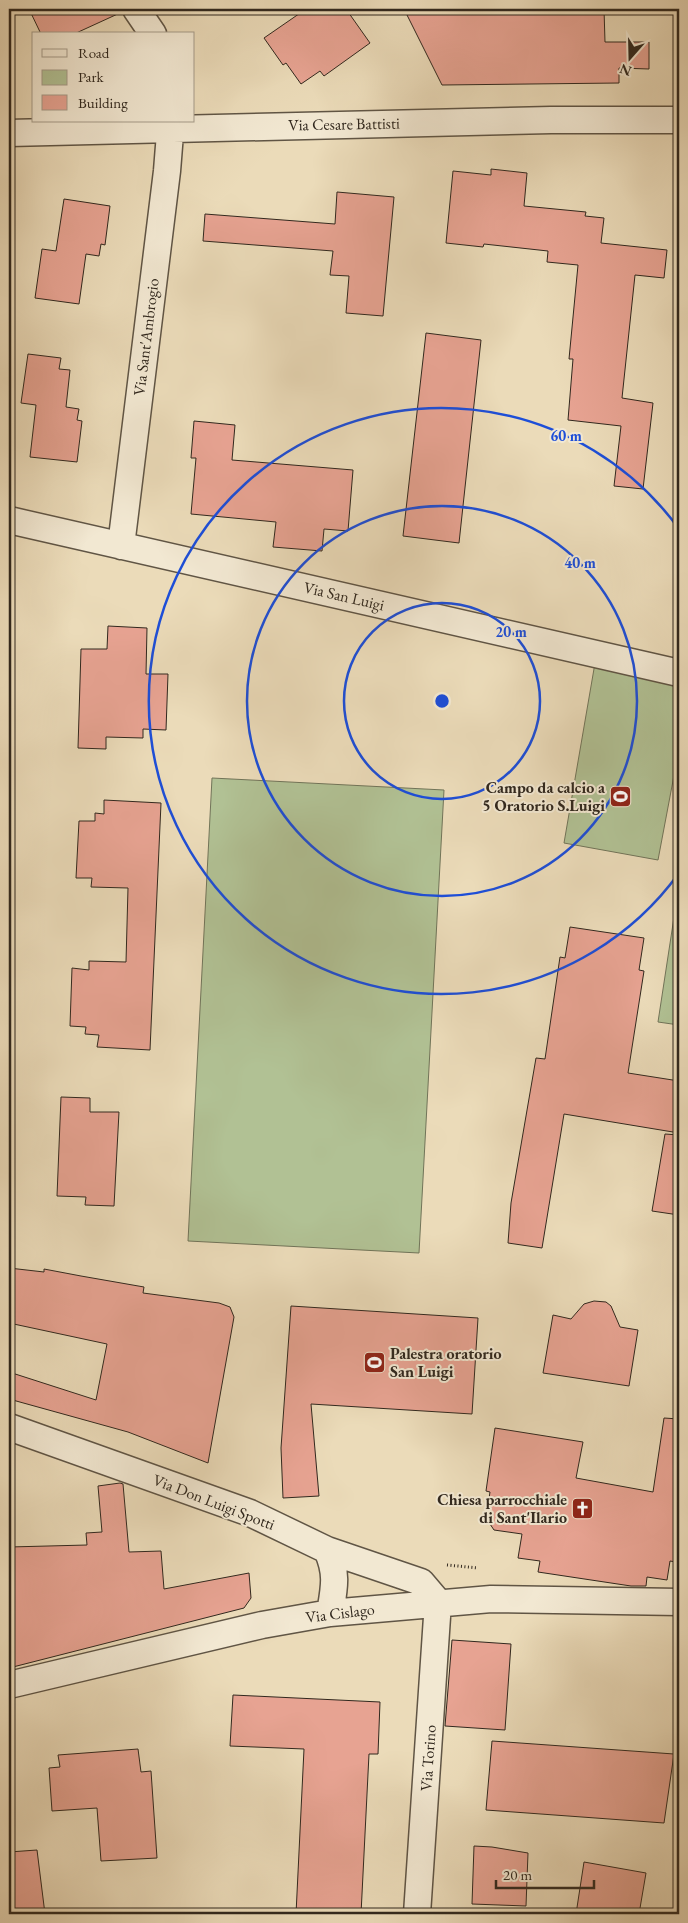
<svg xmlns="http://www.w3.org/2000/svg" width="688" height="1923" viewBox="0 0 688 1923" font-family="'EB Garamond',serif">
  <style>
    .green { fill: #b1c194; stroke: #717459 }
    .building { fill: #e7a392; stroke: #31281e }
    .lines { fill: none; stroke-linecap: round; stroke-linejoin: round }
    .minor-casing { stroke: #605545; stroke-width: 29 }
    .path { stroke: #31281e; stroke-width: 3; stroke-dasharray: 1 2.5; stroke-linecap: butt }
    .minor { stroke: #f2e8d2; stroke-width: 26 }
    .ring { fill: none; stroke: #1d4ed8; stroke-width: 2.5 }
    .labels { text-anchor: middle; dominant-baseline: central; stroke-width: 4; stroke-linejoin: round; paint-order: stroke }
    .street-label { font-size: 16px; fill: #31281e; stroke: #f2e8d2 }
    .poi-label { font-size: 16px; font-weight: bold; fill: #31281e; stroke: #f2e8d2; text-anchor: end }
    .centre { fill: #1d4ed8; stroke: #f2e8d2; stroke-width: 2.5 }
    .ring-label { font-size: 15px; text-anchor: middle; font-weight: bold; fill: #1d4ed8; stroke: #f2e8d2; stroke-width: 4; stroke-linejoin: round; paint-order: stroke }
  </style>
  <rect width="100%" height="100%" fill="#ebdbb9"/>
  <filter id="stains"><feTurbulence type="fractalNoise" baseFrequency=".004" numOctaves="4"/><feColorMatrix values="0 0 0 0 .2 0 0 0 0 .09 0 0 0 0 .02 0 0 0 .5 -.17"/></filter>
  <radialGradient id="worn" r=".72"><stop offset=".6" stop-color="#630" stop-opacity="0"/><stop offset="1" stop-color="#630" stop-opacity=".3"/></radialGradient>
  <!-- green -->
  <path class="green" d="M595,663l84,20v66l-21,111 -94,-17z
    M212,778l232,12 -25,463 -231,-12z
    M678,891h1v134l-21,-3z"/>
  <!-- building -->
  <path class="building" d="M29,9h92l1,3 -48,22h-33z
    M306,9h40l24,34 -46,33 -4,-5 -19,13 -15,-21 -3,2 -19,-27z
    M463,9h141l1,33h44v27l-30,-1v15l-177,2 -36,-72 57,-1z
    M491,169l36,4 -3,33 62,6 -1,4 19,2 -3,25 66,7 -3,28 -29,-3 -13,123 31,5 -10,86 -29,-3 7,-60 -53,-6 5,-61h-4l9,-94 -31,-3 1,-11 -64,-7 -1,3 -37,-4 7,-72 38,4z
    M337,192l57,5 -11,119 -37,-3 3,-37 -19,-1 3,-24 -130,-10 2,-27 130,10z
    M64,199l46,7 -5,39 -4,-1 -2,12 -13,-2 -7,50 -44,-6 7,-49 14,2z
    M426,333l55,7 -22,203 -56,-7z
    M28,354l33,4 -2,11 11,1 -4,37 13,2 -2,11 5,1 -5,41 -47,-5 6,-52 -15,-2z
    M194,421l41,4 -3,35 121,10 -5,61 -24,-2 -2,22 -49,-4 3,-25 -85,-8 5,-56h-5z
    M108,626l39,2 -1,46h22l-2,56 -23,-1v9l-37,-1v12l-28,-1 3,-99h26z
    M104,800l57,3 -11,247 -53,-3 2,-12 -14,-1 1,-7 -16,-1 2,-58 17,2v-9l37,1 2,-74 -37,-1 1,-9h-16l3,-57h16v-8l9,1z
    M570,927l74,11 -5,32 5,1 -16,102 51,8v52l-115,-19 -22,134 -34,-5 3,-40 25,-145 9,1 15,-102 5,1z
    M61,1097l29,1v14h29l-5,94 -29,-1 1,-8 -29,-1z
    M665,1134l14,1v80l-27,-4z
    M9,1268l35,4v-3l37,7 63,11 -1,6 76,10 11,4 4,10 -26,146 -80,-31 -119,-33v-27l87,28 11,-56 -98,-21z
    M594,1301l12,1 5,4 9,21 18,3 -9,56 -86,-13 10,-58 18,4 13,-15z
    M291,1306l187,12 -6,96 -161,-10 8,92 -36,2 -2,-50z
    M664,1418l15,1v129l-3,14 -6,-1 -3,19 -20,-3 -1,9h-15l-93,-14 2,-11 -22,-3 4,-24 -28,-4 -8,-12 4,-26 -4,-1 9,-63 88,14 -7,36 77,14z
    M120,1483l3,1 6,68 32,-1 3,38 85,-16 2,25 -7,10 -235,60v-121l78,-2 -1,-12 16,-1 -4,-46z
    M452,1640l59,4 -6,86 -60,-4z
    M233,1695l147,7 -2,52h-9l-8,160h-65l8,-165 -74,-3z
    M492,1741l182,13 -10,69 -178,-13z
    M138,1749l3,23 10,-1 6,87 -56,3 -4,-53 -45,3 -3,-43 11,-1 -2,-12z
    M474,1846l18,1 36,6 -2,53 -54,-2z
    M37,1850l8,64h-36v-62z
    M584,1862l62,11 -7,41h-63z"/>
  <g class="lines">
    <defs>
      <path id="minor" d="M136,9l17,25
        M9,133l542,-13h128
        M9,520l670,153
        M121,546l46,-375 4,-50
        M9,1427l241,86 77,37 94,32 17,20
        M327,1550c11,24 7,39 3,63
        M9,1685l253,-60 68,-12 161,-14 188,3
        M417,1914l21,-312"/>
    </defs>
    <!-- minor casing -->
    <use href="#minor" class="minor-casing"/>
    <!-- path -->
    <path class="path" d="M447,1565l31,3"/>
    <!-- minor -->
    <use href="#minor" class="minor"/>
  </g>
  <!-- distance rings -->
  <g class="ring">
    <circle cx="442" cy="701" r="98"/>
    <circle cx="442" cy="701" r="195"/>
    <path d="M679 873A293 293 0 1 1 679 529"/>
  </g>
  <!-- icons -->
  <defs>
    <symbol id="stadium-square" viewBox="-11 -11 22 22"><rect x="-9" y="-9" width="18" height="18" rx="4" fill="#8f2418" stroke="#f2e8d2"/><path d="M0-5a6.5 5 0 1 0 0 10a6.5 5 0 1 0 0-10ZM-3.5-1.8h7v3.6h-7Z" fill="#fff"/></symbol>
    <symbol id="church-square" viewBox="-11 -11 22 22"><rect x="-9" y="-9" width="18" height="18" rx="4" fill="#8f2418" stroke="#f2e8d2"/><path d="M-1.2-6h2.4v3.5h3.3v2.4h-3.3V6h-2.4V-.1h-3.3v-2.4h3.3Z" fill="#fff"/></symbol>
  </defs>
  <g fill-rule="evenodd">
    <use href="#stadium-square" x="608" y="784" width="25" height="25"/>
    <use href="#stadium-square" x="362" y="1350" width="25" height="25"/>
    <use href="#church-square" x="570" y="1496" width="25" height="25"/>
  </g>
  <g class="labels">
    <!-- street labels -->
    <g class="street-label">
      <text transform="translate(344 124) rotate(-1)">Via Cesare Battisti</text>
      <text transform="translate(146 337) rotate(-83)">Via Sant'Ambrogio</text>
      <text transform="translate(344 596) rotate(13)">Via San Luigi</text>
      <text transform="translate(214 1502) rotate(21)">Via Don Luigi Spotti</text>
      <text transform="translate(340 1613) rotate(-7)">Via Cislago</text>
      <text transform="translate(428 1758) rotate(-86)">Via Torino</text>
    </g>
    <!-- poi labels -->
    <g class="poi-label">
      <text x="605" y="787">Campo da calcio a<tspan x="605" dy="18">5 Oratorio S.Luigi</tspan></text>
      <text x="390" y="1353" text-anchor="start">Palestra oratorio<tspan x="390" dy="18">San Luigi</tspan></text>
      <text x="567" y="1499">Chiesa parrocchiale<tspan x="567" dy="18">di Sant'Ilario</tspan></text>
    </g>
  </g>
  <circle cx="442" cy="701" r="8" class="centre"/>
  <g class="ring-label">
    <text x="566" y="441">60 m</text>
    <text x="580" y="568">40 m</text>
    <text x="511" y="637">20 m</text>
  </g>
  <!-- margin -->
  <rect width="688" height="1923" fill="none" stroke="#ebdbb9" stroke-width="30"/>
  <rect x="10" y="10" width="668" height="1903" fill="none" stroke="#31281e" stroke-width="2.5"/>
  <rect x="15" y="15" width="658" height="1893" fill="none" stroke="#31281e"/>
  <!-- legend -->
  <rect x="32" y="32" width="162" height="90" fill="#f2e8d2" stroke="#a59b8a"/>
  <rect x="42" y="49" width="25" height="8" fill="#f2e8d2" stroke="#a59b8a"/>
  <text x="78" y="58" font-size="15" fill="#31281e">Road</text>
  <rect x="42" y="70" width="25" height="15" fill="#b1c194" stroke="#a59b8a"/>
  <text x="78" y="82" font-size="15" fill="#31281e">Park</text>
  <rect x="42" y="95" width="25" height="15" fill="#e7a392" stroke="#a59b8a"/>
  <text x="78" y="108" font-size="15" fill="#31281e">Building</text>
  <!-- north arrow -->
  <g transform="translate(630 58) rotate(200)" stroke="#f2e8d2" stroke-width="4" paint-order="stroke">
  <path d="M0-4L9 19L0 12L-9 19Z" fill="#31281e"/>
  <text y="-8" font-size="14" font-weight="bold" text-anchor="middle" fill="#31281e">N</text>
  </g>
  <!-- scale -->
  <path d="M496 1880v8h98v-8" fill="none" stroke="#31281e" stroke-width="2.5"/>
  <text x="503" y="1880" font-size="15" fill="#31281e" stroke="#f2e8d2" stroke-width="4" paint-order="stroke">20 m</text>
  <rect width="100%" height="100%" filter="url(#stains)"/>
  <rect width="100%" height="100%" fill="url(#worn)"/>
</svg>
